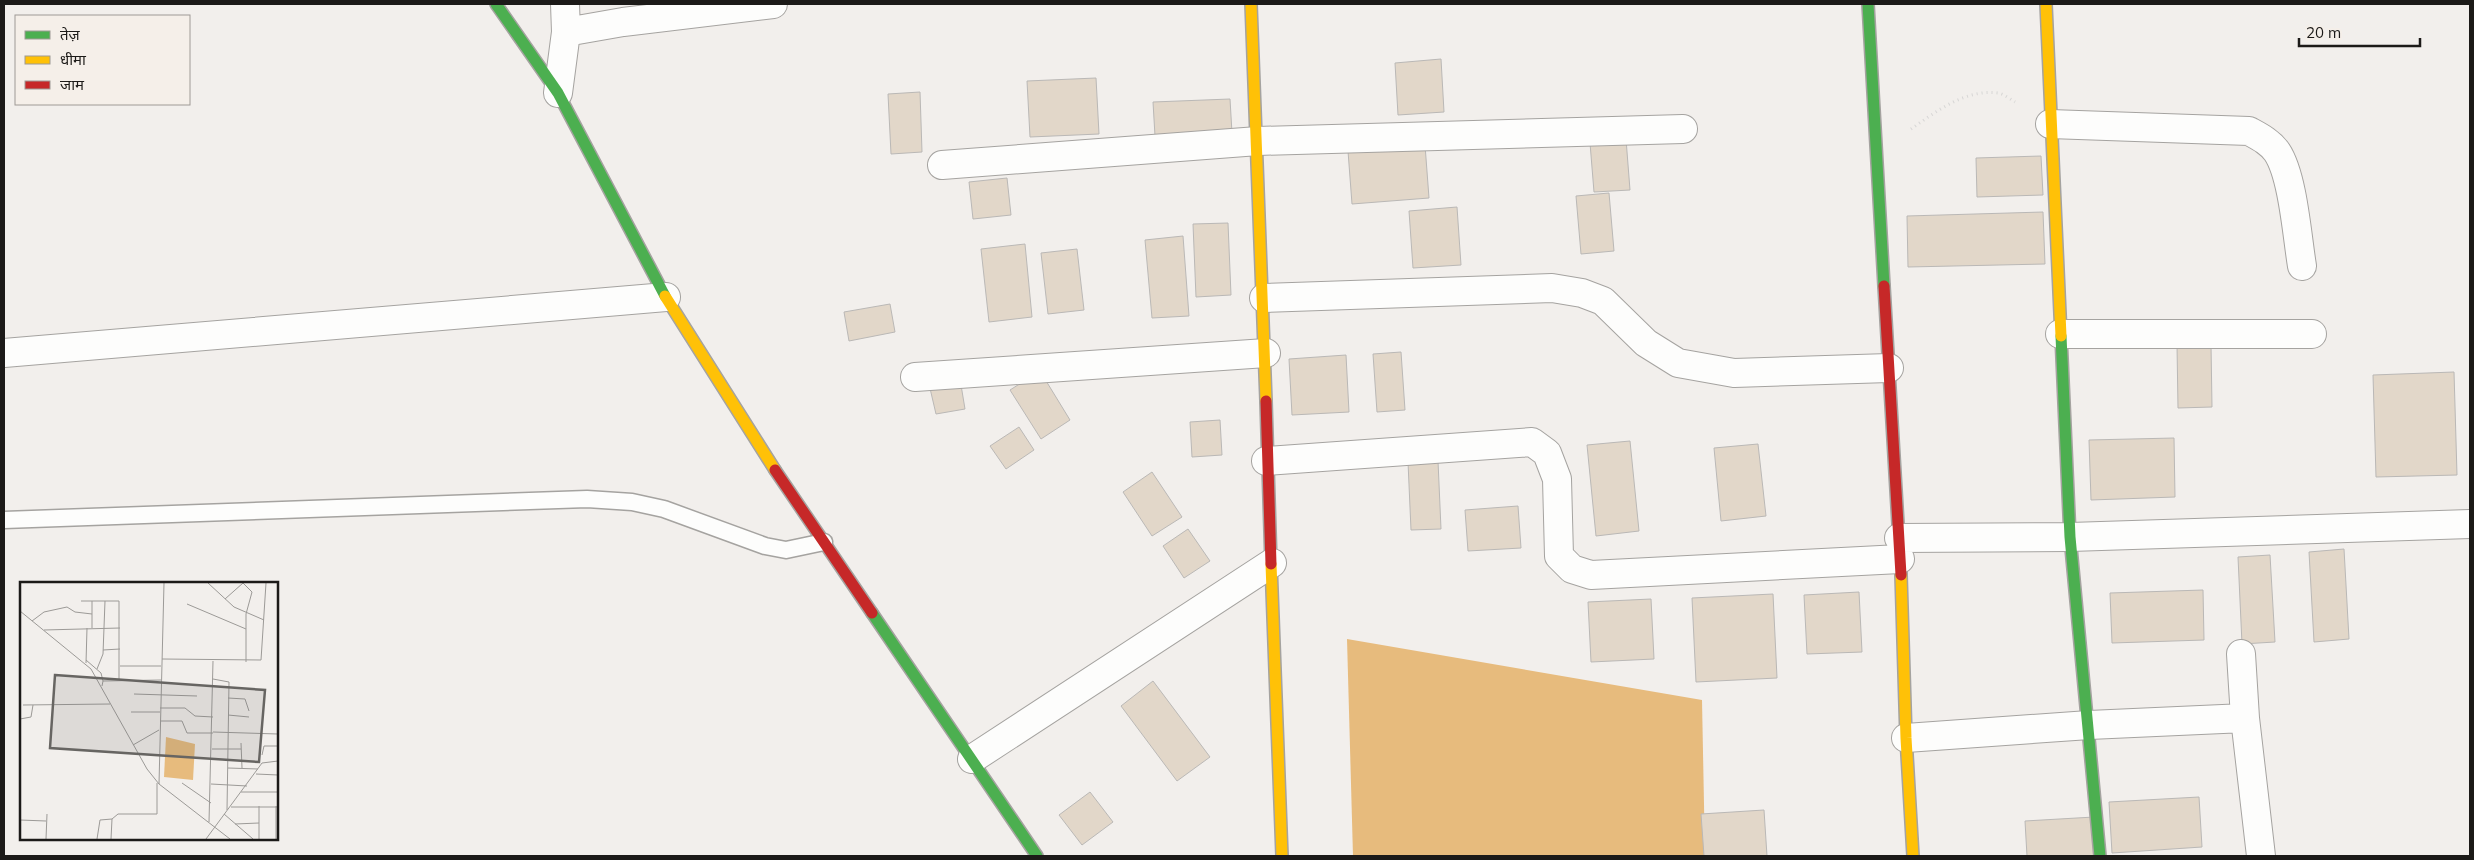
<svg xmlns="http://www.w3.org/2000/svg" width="2474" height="860" viewBox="0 0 2474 860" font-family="Mulish,'Noto Sans Devanagari',sans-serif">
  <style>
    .water { fill: #e7bb7d }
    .building { fill: #e2d7c9; stroke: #bab8b6 }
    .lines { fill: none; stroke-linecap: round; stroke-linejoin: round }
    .lane-casing { stroke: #a5a3a0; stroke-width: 19 }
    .street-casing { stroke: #a5a3a0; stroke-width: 30 }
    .fast-casing { stroke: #a5a3a0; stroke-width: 14 }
    .slow-casing { stroke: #a5a3a0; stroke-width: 14 }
    .jam-casing { stroke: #a5a3a0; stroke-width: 14 }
    .path { stroke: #d7d6d5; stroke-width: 3; stroke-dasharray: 1 4; stroke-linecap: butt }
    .lane { stroke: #fdfdfc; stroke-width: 16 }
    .street { stroke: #fdfdfc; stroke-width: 28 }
    .fast { stroke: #4caf50; stroke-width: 11 }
    .slow { stroke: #ffc107; stroke-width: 11 }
    .jam { stroke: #c62828; stroke-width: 11 }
    .inset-road { fill: none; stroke: #9c9a97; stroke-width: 1 }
    .view { fill: #676562; fill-opacity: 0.15; stroke: #676562; stroke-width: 2.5 }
    .inset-edge { fill: none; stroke: #1c1a18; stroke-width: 2.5 }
  </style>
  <rect width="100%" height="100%" fill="#f2efec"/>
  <!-- water -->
  <path class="water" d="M1347,639l355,61 3,156h-352z"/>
  <!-- building -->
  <path class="building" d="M1441,59l3,53 -46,3 -3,-52z
    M1096,78l3,56 -69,3 -3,-56z
    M920,92l2,60 -31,2 -3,-60z
    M1230,99l2,34 -77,3 -2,-34z
    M1626,139l4,51 -36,2 -4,-49z
    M1425,145l4,53 -77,6 -4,-53z
    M2041,156l2,39 -66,2 -1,-39z
    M1007,178l4,37 -38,4 -4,-37z
    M1609,193l5,58 -33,3 -5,-58z
    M1457,207l4,58 -48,3 -4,-57z
    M2043,212l2,52 -137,3 -1,-51z
    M1228,223l3,72 -35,2 -3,-73z
    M1183,236l6,80 -37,2 -7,-78z
    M1025,244l7,73 -43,5 -8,-73z
    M1077,249l7,61 -36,4 -7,-61z
    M890,304l5,28 -46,9 -5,-29z
    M2177,345h34l1,62 -34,1z
    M1401,352l4,58 -28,2 -4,-58z
    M1346,355l3,57 -57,3 -3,-56z
    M1040,371l30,49 -29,19 -31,-49z
    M2454,372l3,103 -81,2 -3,-102z
    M960,379l5,30 -29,5 -7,-30z
    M1220,420l2,35 -30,2 -2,-35z
    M1019,427l15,23 -28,19 -16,-23z
    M2174,438l1,59 -84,3 -2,-60z
    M1630,441l9,90 -43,5 -9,-91z
    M1758,444l8,72 -45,5 -7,-73z
    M1438,461l3,68 -30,1 -3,-68z
    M1152,472l30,45 -30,19 -29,-44z
    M1518,506l3,42 -53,3 -3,-41z
    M1188,529l22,32 -26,17 -21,-32z
    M2344,549l5,90 -35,3 -5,-90z
    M2270,555l5,87 -33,2 -4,-87z
    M2203,590l1,50 -92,3 -2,-50z
    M1859,592l3,60 -55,2 -3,-59z
    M1773,594l4,84 -81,4 -4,-84z
    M1651,599l3,60 -63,3 -3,-60z
    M1153,681l57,76 -33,24 -56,-75z
    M1090,792l23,30 -31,23 -23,-30z
    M2199,797l3,50 -90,6 -3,-51z
    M1764,810l3,46h-63l-3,-42z
    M2094,817l2,39h-69l-2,-35z"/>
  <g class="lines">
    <defs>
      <path id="lane" d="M4,520l583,-21 45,3 32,7 101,37 21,4 38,-8"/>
      <path id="street" d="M565,4l1,28
        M558,93l8,-61 57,-10 150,-18
        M2050,124l199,7c11,6 21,11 28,21 16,24 20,84 25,114
        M942,165l316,-24 425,-12
        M1264,298l288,-10 30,5 21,8 43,42 32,20 56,10 155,-5
        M2060,334h252
        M4,353l662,-56
        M915,377l351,-24
        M1266,461l266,-19 15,11 10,26 2,77 13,13 19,6 309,-16
        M1899,538l171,-1 400,-13
        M2241,654l4,64 16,138
        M1906,738l183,-13 156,-7
        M972,759l300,-196"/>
      <path id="fast" d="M496,4l62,89 107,203
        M1868,4l16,282
        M2061,336l9,201 30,319
        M872,613l165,243"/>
      <path id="slow" d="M1251,4l15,397
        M2046,4l15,332
        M665,296l110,174
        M1271,564l11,292
        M1901,575l5,163 7,118"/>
      <path id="jam" d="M1884,286l17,289
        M1266,401l5,163
        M775,470l97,143"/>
    </defs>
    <!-- lane casing -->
    <use href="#lane" class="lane-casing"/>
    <!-- street casing -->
    <use href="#street" class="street-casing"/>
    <!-- fast casing -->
    <use href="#fast" class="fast-casing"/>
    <!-- slow casing -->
    <use href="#slow" class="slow-casing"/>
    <!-- jam casing -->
    <use href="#jam" class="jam-casing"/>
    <!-- path -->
    <path class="path" d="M1911,129c26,-18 54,-40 87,-36 6,1 12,6 17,9"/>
    <!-- lane -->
    <use href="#lane" class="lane"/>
    <!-- street -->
    <use href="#street" class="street"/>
    <!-- fast -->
    <use href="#fast" class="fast"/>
    <!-- slow -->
    <use href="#slow" class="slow"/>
    <!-- jam -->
    <use href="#jam" class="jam"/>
  </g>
  <!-- overview -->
  <g transform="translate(20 582)">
    <rect width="258" height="258" fill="#f2efec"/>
    <path d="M146,155l29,7 -2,36 -29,-3z" fill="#e7bb7d"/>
    <path class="inset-road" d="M188,1l26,24 30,13M223,1l9,9 -6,22v48M205,17l18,-16M61,19h38v79M72,19v27M167,22l59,25M0,29l71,58 56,100 12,15 71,55M12,39l12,-9 23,-5 8,5 17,2M24,48l76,-2M83,68l17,-1M142,77l99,1 5,-77M66,78l15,13 2,8M66,81l1,-35M100,84h41M77,87l6,-15 2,-53M193,97l16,3 -2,128M82,104l1,-5 58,-1M114,112l63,2M208,116l17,1 4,12M3,123l87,-1M140,126h25l10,8 18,1M111,130h29M208,133l21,2M0,137l11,-2 2,-12M140,139h22l5,12h26M193,150l65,2M221,161l1,25M113,163l26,-15M192,167h29M242,173l2,-9h14M208,186l30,1M236,192l22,1M162,201l29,20M139,202l5,-201M191,202l36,2M221,210h37M211,225h47M204,232l29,25M0,238l26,1M189,240l4,-161M215,242l24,-1M26,257l1,-25M77,257l3,-19 12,-1 6,-5h39v-31M91,257l1,-20M186,257l56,-76 16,-2M239,257v-33M256,257v-33"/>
    <path class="view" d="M35,93l210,15 -6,72 -209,-14z"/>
    <rect width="258" height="258" class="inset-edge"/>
  </g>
  <!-- border -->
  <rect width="2474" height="860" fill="none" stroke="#1c1a18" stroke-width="10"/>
  <!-- legend -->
  <rect x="15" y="15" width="175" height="90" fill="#f5efe9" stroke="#9e9a95"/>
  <rect x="25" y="31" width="25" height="8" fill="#4caf50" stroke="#9e9a95"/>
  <text x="60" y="40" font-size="15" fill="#1c1a18">तेज़</text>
  <rect x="25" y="56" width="25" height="8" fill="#ffc107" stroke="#9e9a95"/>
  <text x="60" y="65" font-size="15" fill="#1c1a18">धीमा</text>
  <rect x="25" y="81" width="25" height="8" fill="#c62828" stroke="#9e9a95"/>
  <text x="60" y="90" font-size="15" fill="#1c1a18">जाम</text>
  <!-- scale -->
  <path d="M2299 38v8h121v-8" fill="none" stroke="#1c1a18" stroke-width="2.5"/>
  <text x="2306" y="38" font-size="15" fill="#1c1a18" stroke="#f5efe9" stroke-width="4" paint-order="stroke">20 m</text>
</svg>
